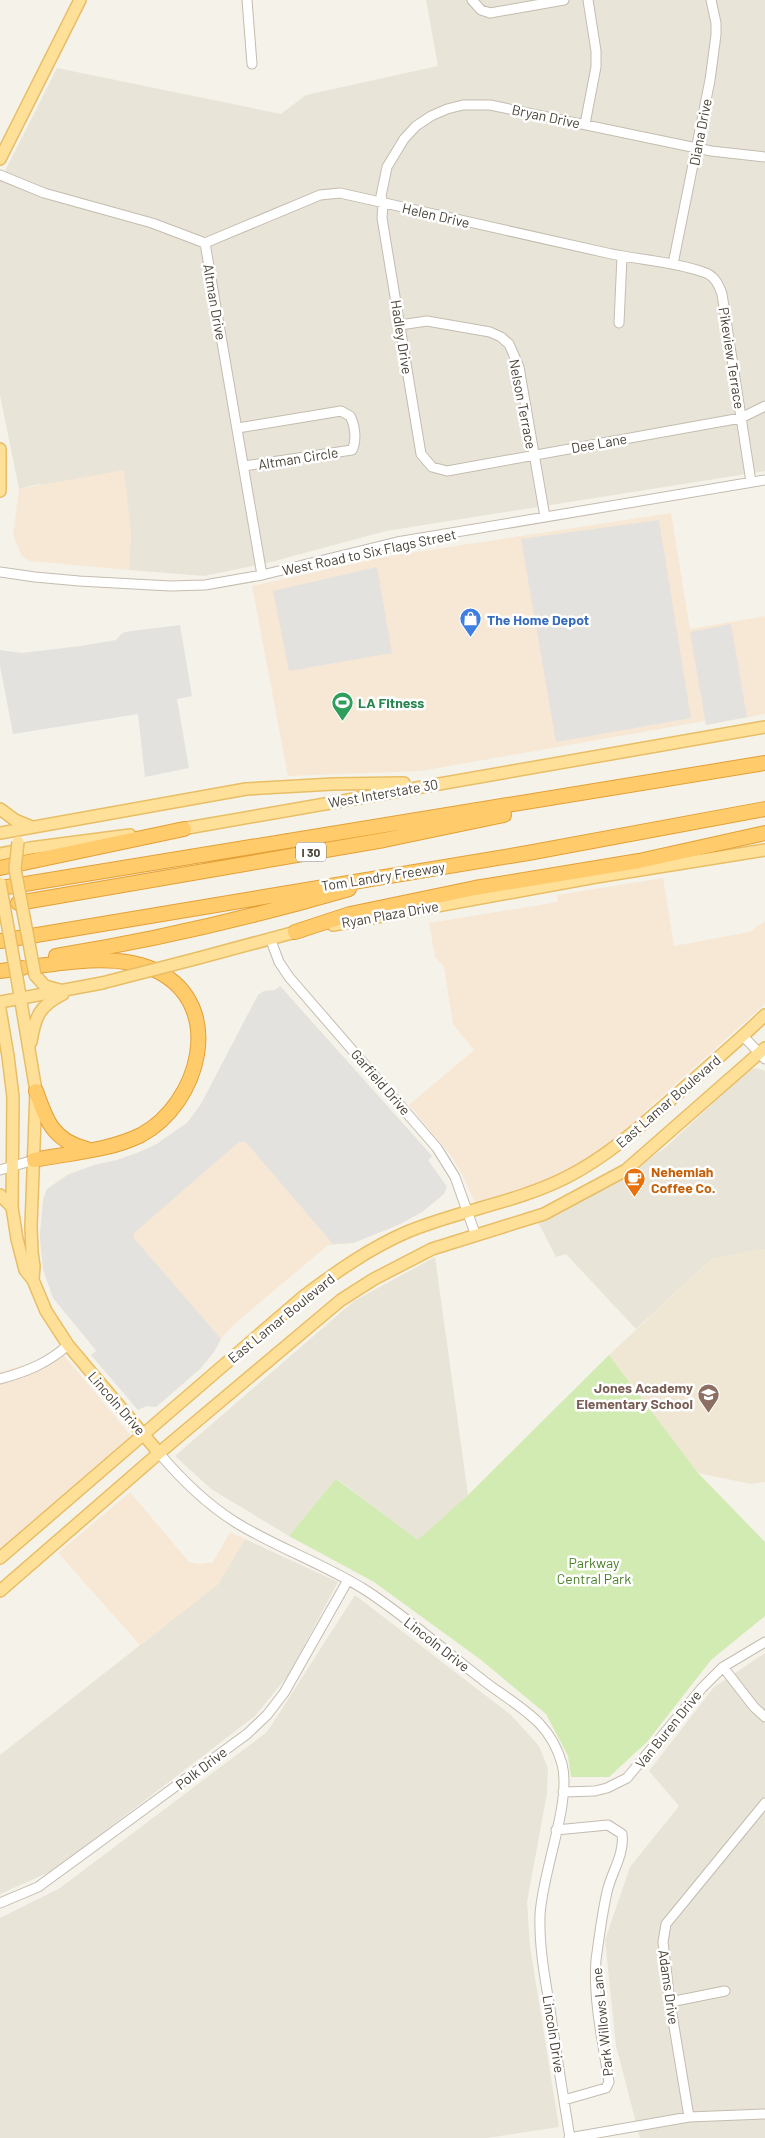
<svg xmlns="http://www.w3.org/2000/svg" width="765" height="2138" viewBox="0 0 765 2138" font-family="Barlow,sans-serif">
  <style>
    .residential { fill: #e9e4d8 }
    .commercial { fill: #f7e8d5 }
    .education { fill: #efe7d3 }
    .green { fill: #d2ebb2 }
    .parking { fill: #e4e2de }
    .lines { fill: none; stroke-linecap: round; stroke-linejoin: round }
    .minor-casing { stroke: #c4bcaf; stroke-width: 11 }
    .major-casing { stroke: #e8be65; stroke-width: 14 }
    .highway-casing { stroke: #e3a036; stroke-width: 16 }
    .minor { stroke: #fff; stroke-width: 9 }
    .major { stroke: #ffe099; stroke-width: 11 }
    .highway { stroke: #ffcb6b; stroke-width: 14 }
    .major-bridge-casing { stroke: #e8be65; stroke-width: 14; stroke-linecap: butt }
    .major-bridge { stroke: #ffe099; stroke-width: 11 }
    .labels { text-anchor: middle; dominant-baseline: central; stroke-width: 5; stroke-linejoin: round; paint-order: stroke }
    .shield { fill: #fff; stroke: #807b73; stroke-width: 1 }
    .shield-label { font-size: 12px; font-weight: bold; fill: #4a4237 }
    .street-label { font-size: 14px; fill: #4a4237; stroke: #fff }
    .shop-label { font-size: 14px; font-weight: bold; fill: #366cbe; stroke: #fff; text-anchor: start }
    .leisure-label { font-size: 14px; font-weight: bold; fill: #27864d; stroke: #fff; text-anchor: start }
    .food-label { font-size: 14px; font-weight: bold; fill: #c56008; stroke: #fff; text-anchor: start }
    .education-label { font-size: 14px; font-weight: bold; fill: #785e54; stroke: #fff; text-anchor: end }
    .park-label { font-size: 14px; fill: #4a7f27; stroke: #fff }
  </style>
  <rect width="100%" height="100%" fill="#f5f2ea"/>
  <!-- residential -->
  <path class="residential" d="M426,0h339v471l-379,60 -115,31 -67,14 -75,-6 2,-39 -92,-47 -20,5 -19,-94v-214l57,-113 224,46 25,-19 132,-29z
    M757,1068l8,3v178l-52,9 -77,71 -70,-75 -10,3 -18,-35 98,-54 30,-21 83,-77z
    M435,1257l33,238 -50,46 -81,-62 -48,57 -78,-47 -36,-33 179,-155z
    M245,1539l93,43 -49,92 -34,42 -201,154 -54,24v-139l218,-171z
    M355,1595l156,120 28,31 9,22 -1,25 -20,109 3,45 29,180 -72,11h-487v-220l60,-30 207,-156z
    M765,1653v485h-125l-24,-92 -11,-106 25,-73 49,-61 -30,-35 65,-84z"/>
  <!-- commercial -->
  <path class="commercial" d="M124,470l7,61 -2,39 -99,-9 -8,-5 -9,-20 6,-47z
    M671,513l19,116 75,-13v98l-59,11 -1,-4 -284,50 -133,5 -36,-190 132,-29z
    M663,878l11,68 75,-14 16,-11v83l-122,109 4,5 -43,33 -54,29 -46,18 -29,5 -12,-27 -11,-19 -43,-52 65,-55 -21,-26 -9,-57 -9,-10 -6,-34 129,-21 -1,-7z
    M280,986l152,170 -4,4 19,27 -3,7 -22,18 -24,13 -45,18 -25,2 -96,81 -11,13 -7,13 -14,17 -44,38 -10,-1 -8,4 -47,-55 5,-4 -1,-2 -42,-51 -10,-29 -2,-19 -1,-16 3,-34 4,-11 21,-15 26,-9 23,-5 20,-7 18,-8 32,-22 14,-19 57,-109 6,-4 11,-1z
    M57,1347l75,90 -1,3 -131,112v-180l37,-11 18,-10z
    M130,1492l59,70 11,2 13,-2 17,-30 15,7 -27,45 -78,61 -82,-92z"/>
  <!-- education -->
  <path class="education" d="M765,1249v233l-14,2 -53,-11 -89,-118 104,-97z"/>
  <!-- green -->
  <path class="green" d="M609,1355l89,118 67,69v74l-54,44 -64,82 -38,35h-38l-3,-21 -22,-42 -65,-54 -107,-78 -85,-46 47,-57 82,61 50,-45z"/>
  <!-- parking -->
  <path class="parking" d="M659,520l32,198 -135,24 -35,-203z
    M377,567l15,86 -103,18 -16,-80z
    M731,624l16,93 -41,8 -16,-93z
    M180,625l12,71 -15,3 12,69 -44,9 -7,-63 -125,20 -13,-68v-16l21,3 60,-7 35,-6 6,-7 9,-2z
    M280,986l152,170 -4,4 19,27 -3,7 -22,18 -24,13 -45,18 -20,1 -83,-97 -5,-5h-6l-105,91v5l87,101 -7,13 -14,17 -44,38 -10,-1 -8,4 -47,-55 5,-4 -1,-2 -42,-51 -10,-29 -2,-19 -1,-16 3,-34 4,-11 21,-14 26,-10 23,-5 20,-7 18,-8 32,-22 14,-19 57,-109 6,-4 11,-1z"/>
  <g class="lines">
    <defs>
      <path id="minor" d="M247,0l5,64
        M472,0l9,10 9,3 74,-13
        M585,124l11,-57v-16l-8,-51
        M765,157l-54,-6 -221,-46h-27l-16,4 -16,7 -15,10 -12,13 -17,28 -6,29 2,7 -1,15 39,236 11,13 15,4 294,-53 24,-12
        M0,175l44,18 108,30 53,20
        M205,243l115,-48 20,-2c89,20 178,40 267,60 31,7 65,8 96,19 11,3 15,11 19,22l29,188
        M205,243l57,332
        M673,264l37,-184 6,-45v-12l-5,-23
        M619,323l3,-67
        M400,325l27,-4 63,11 11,5 8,7 10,23 26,150
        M238,428l103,-17 9,5c5,9 7,25 2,34l-108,16
        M0,572l35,5 44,4 91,5 35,-1 57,-10 135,-33 368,-62
        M270,938l9,24 10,15 148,171 18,29 21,59
        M743,1036l22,23
        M0,1170l34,-10
        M0,1379c26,-7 48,-16 68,-34
        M159,1453c21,25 48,51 76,69 42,26 90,42 132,69 41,27 78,60 117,90 34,26 66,39 78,83 10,38 -20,108 -22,151 -1,32 5,63 10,94 6,43 13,86 20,129
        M723,1667l31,40 11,10
        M563,1792l32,-1 12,-3 20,-10 75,-90 21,-21 42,-25
        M556,1830l52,-5 14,9c3,20 -11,39 -15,58 -5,22 -8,46 -11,68 -3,40 7,83 13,122l-3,6 -42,12
        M0,1903l38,-16 209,-153 20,-19 17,-22 64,-113
        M670,2002l55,-11
        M689,2117l-19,-115 -7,-60 3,-18 99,-121
        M569,2138l120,-21 76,-3"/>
      <path id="major" d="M0,159l80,-159
        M0,449v42
        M0,809l15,11 17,7
        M176,830l589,-103
        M0,833l246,-44 87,-5 71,-1
        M0,854l30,-6 100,-13
        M333,925l263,-48 169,-27
        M195,959l108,-29
        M35,975l10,11 15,4
        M17,978l19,113 -5,135 1,26 2,14 -1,14
        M0,1002l102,-19
        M0,1009l8,47 5,41 -1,110 5,32 8,31 8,10 13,31 22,34 91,108
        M31,1042c4,-25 8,-36 32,-48
        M0,1195l12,12
        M0,1558l304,-262c32,-24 66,-48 103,-64 52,-22 109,-29 160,-55 41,-21 74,-51 108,-81 30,-27 61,-53 90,-81
        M0,1591l159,-138 182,-153 33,-21 58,-30 112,-35 82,-44 139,-122"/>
      <path id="highway" d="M0,868l184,-39
        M0,888l765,-125
        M18,903l366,-63 120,-25
        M295,932l55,-18 125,-26 164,-27 126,-28
        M0,941l528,-88 237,-44
        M56,956c99,-16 197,-39 293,-67
        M30,967c40,-5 89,-14 127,4 70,35 42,133 -16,164 -32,16 -72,18 -107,25
        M0,971l22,-3
        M36,1091c10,29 17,50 51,58"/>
    </defs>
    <!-- minor casing -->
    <use href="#minor" class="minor-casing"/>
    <!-- major casing -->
    <use href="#major" class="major-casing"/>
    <!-- highway casing -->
    <use href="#highway" class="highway-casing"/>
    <!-- minor -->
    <use href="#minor" class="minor"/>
    <!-- major -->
    <use href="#major" class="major"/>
    <!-- highway -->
    <use href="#highway" class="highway"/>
    <defs>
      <path id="major-bridge" d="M18,842l-3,27 20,106
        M0,883l17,95
        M102,983l93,-24"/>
    </defs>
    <!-- major-bridge casing -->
    <use href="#major-bridge" class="major-bridge-casing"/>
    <!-- major-bridge -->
    <use href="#major-bridge" class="major-bridge"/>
  </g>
  <!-- icons -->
  <defs>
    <symbol id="shop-pin" viewBox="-11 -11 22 30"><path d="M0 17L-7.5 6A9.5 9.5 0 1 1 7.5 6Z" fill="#3f7fe0" stroke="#fff"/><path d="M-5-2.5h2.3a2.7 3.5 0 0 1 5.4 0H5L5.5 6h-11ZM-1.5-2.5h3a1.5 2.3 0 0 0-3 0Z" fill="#fff"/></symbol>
    <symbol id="stadium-pin" viewBox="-11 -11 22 30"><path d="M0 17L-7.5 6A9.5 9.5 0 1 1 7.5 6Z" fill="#2e9e5b" stroke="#fff"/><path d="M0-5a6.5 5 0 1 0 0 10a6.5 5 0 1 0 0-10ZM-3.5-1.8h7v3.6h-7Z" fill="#fff"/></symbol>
    <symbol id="cafe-pin" viewBox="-11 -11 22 30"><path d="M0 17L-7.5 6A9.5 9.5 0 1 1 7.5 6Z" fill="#e8710a" stroke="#fff"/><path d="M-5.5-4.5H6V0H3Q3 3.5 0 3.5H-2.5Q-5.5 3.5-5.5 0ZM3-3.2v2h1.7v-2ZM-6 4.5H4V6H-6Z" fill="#fff"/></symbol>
    <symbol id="school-pin" viewBox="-11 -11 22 30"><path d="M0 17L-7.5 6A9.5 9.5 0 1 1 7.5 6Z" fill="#8d6e63" stroke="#fff"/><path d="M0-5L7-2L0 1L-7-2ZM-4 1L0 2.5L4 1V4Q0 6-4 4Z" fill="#fff"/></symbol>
  </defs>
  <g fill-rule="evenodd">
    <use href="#shop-pin" x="458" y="606" width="25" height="34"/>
    <use href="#stadium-pin" x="330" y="690" width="25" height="34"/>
    <use href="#cafe-pin" x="622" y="1166" width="25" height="34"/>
    <use href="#school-pin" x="696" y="1382" width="25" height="34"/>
  </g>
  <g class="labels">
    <!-- shield labels -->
    <rect class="shield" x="296" y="842.5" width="30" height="19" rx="4"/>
    <g class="shield-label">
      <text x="311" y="852">I 30</text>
    </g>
    <!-- street labels -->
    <g class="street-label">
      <text transform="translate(546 116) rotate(12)">Bryan Drive</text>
      <text transform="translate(700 132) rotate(-79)">Diana Drive</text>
      <text transform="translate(436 215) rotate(13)">Helen Drive</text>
      <text transform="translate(215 302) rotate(80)">Altman Drive</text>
      <text transform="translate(402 337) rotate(81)">Hadley Drive</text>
      <text transform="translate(732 358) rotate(81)">Pikeview Terrace</text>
      <text transform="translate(523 404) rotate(79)">Nelson Terrace</text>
      <text transform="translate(599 443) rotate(-10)">Dee Lane</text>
      <text transform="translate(298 458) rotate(-9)">Altman Circle</text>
      <text transform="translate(369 552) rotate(-12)">West Road to Six Flags Street</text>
      <text transform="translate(383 793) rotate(-10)">West Interstate 30</text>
      <text transform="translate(383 876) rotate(-9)">Tom Landry Freeway</text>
      <text transform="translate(390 914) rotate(-10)">Ryan Plaza Drive</text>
      <text transform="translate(381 1082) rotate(49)">Garfield Drive</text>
      <text transform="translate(668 1101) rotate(-41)">East Lamar Boulevard</text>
      <text transform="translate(281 1318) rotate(-39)">East Lamar Boulevard</text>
      <text transform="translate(117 1403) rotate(49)">Lincoln Drive</text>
      <text transform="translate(437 1644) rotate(38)">Lincoln Drive</text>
      <text transform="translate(668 1729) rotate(-51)">Van Buren Drive</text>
      <text transform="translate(201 1768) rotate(-37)">Polk Drive</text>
      <text transform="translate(669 1987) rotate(82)">Adams Drive</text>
      <text transform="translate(602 2022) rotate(-96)">Park Willows Lane</text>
      <text transform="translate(554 2034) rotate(81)">Lincoln Drive</text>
    </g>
    <!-- shop labels -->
    <g class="shop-label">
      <text x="487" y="619">The Home Depot</text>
    </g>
    <!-- leisure labels -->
    <g class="leisure-label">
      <text x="358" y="702">LA Fitness</text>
    </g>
    <!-- food labels -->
    <g class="food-label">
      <text x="651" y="1171">Nehemiah<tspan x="651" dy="16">Coffee Co.</tspan></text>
    </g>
    <!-- education labels -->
    <g class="education-label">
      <text x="693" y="1387">Jones Academy<tspan x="693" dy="16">Elementary School</tspan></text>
    </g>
    <!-- park labels -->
    <g class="park-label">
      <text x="594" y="1562">Parkway<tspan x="594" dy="16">Central Park</tspan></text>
    </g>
  </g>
</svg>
